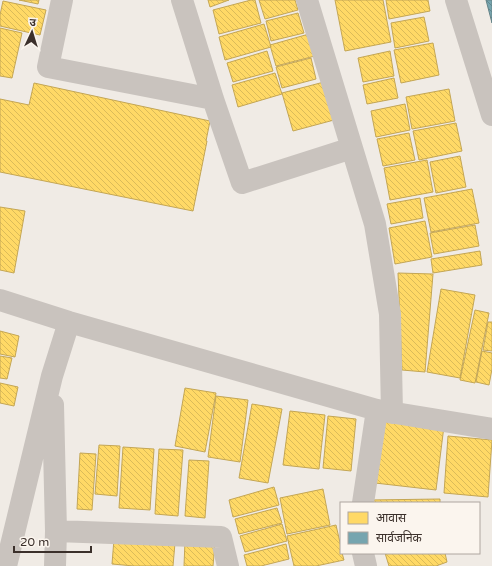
<svg xmlns="http://www.w3.org/2000/svg" width="492" height="566" viewBox="0 0 492 566" font-family="'Varela Round','Noto Sans Devanagari',sans-serif">
  <style>
    .homes { fill: url(#homes-back-hatch); stroke: #c4a654 }
    .public { fill: url(#public-back-hatch); stroke: #648287 }
    .lines { fill: none; stroke-linecap: round; stroke-linejoin: round }
    .minor { stroke: #c9c3be; stroke-width: 22 }
  </style>
  <defs>
    <pattern id="homes-back-hatch" width="6" height="6" patternUnits="userSpaceOnUse"><rect width="6" height="6" fill="#ffd966"/><path d="M-1 5l2 2M0 0l6 6M5-1l2 2" fill="none" stroke="#dbbb59"/></pattern>
    <pattern id="public-back-hatch" width="6" height="6" patternUnits="userSpaceOnUse"><rect width="6" height="6" fill="#76a5af"/><path d="M-1 5l2 2M0 0l6 6M5-1l2 2" fill="none" stroke="#62878f"/></pattern>
  </defs>
  <rect width="100%" height="100%" fill="#f0ebe5"/>
  <!-- homes -->
  <path class="homes" d="M19,0h20l-1,4z
    M208,0h21l-19,7z
    M251,0h4l6,23 -42,11 -6,-24z
    M259,0h36l3,10 -33,9z
    M335,0h48l8,42 -46,9z
    M386,0h42l2,11 -41,8z
    M3,1l43,9 -6,25 -40,-9v-11z
    M298,13l6,20 -33,8 -5,-20z
    M424,17l5,24 -34,7 -4,-25z
    M264,24l7,23 -46,13 -6,-23z
    M0,28l22,5 -10,45 -12,-2z
    M309,34l6,22 -39,10 -6,-21z
    M433,43l6,32 -38,8 -7,-33z
    M267,51l6,20 -40,11 -6,-19z
    M390,51l4,25 -31,6 -5,-24z
    M311,58l5,21 -34,9 -6,-21z
    M275,73l7,21 -44,13 -6,-22z
    M394,78l4,20 -31,6 -4,-19z
    M324,82l10,38 -41,11 -11,-38z
    M34,83l176,38 -4,20h1l-14,70 -193,-39v-73l29,6z
    M449,89l6,32 -43,8 -6,-32z
    M405,104l5,26 -34,7 -5,-26z
    M456,123l6,28 -43,9 -6,-29z
    M409,133l6,27 -32,6 -6,-27z
    M460,156l6,31 -30,6 -6,-31z
    M427,160l6,32 -43,8 -6,-32z
    M472,189l7,34 -48,9 -7,-34z
    M420,198l3,20 -32,6 -4,-20z
    M0,207l25,4 -11,62 -14,-3z
    M425,221l7,36 -37,7 -6,-36z
    M475,225l4,21 -45,8 -4,-21z
    M480,251l2,14 -49,8 -2,-14z
    M398,273l35,1 -8,98 -23,-2z
    M441,289l34,6 -15,83 -33,-6z
    M475,310l14,3 -14,70 -15,-3z
    M488,322h4v29l-9,-1z
    M0,331l19,5 -4,21 -15,-3z
    M482,351l10,2v16l-3,16 -13,-3z
    M0,356l12,2 -5,21 -7,-1z
    M0,383l18,4 -4,19 -14,-3z
    M185,388l31,5 -11,59 -30,-6z
    M216,396l32,4 -8,62 -32,-5z
    M252,404l30,5 -14,74 -29,-5z
    M290,411l35,4 -6,54 -36,-4z
    M328,416l28,3 -5,52 -28,-3z
    M383,418l61,8 -8,64 -61,-7z
    M448,436l44,4 -4,57 -44,-4z
    M99,445l21,1 -3,50 -22,-2z
    M123,447l31,2 -4,61 -31,-2z
    M159,449l24,1 -5,66 -23,-2z
    M80,453l16,1 -4,56 -15,-1z
    M189,460l20,1 -4,57 -20,-2z
    M274,487l5,18 -46,12 -4,-17z
    M323,489l7,36 -43,9 -7,-36z
    M440,499v4h-70l-1,-3z
    M277,508l5,15 -43,11 -4,-15z
    M282,524l5,17 -42,11 -5,-16z
    M336,525l5,22v6h1l2,7 -28,6h-22l-7,-30z
    M114,539l61,4 -2,23h-39l-22,-2z
    M185,541l30,2 -2,23h-29z
    M286,544l3,15 -28,7h-14l-3,-11z
    M385,553h60l2,9 -11,4h-47z"/>
  <!-- public -->
  <path class="public" d="M486,0h6v23z"/>
  <g class="lines">
    <!-- minor -->
    <path class="minor" d="M62,0l-14,67 165,32
      M182,0l31,99 29,84 110,-35
      M307,0l68,224 15,90 2,99
      M456,0l36,115
      M0,300l69,22 308,88 115,19
      M53,405l3,126 -1,35
      M363,503l14,-93
      M56,531l165,6 7,29
      M363,553l3,13
      M6,566l46,-190 17,-54"/>
  </g>
  <!-- legend -->
  <rect x="340" y="502" width="140" height="52" fill="#fbf5ee" stroke="#aea6a0"/>
  <rect x="348" y="512" width="20" height="12" fill="#ffd966" stroke="#aea6a0"/>
  <text x="376" y="522" font-size="12" fill="#3b302b">आवास</text>
  <rect x="348" y="532" width="20" height="12" fill="#76a5af" stroke="#aea6a0"/>
  <text x="376" y="542" font-size="12" fill="#3b302b">सार्वजनिक</text>
  <!-- north arrow -->
  <g transform="translate(32 32) rotate(4)" stroke="#fbf5ee" stroke-width="3" paint-order="stroke">
  <path d="M0-3L7 15L0 10L-7 15Z" fill="#3b302b"/>
  <text y="-6" font-size="11" font-weight="bold" text-anchor="middle" fill="#3b302b">उ</text>
  </g>
  <!-- scale -->
  <path d="M14 546v6h77v-6" fill="none" stroke="#3b302b" stroke-width="2"/>
  <text x="20" y="546" font-size="12" fill="#3b302b" stroke="#fbf5ee" stroke-width="3" paint-order="stroke">20 m</text>
</svg>
